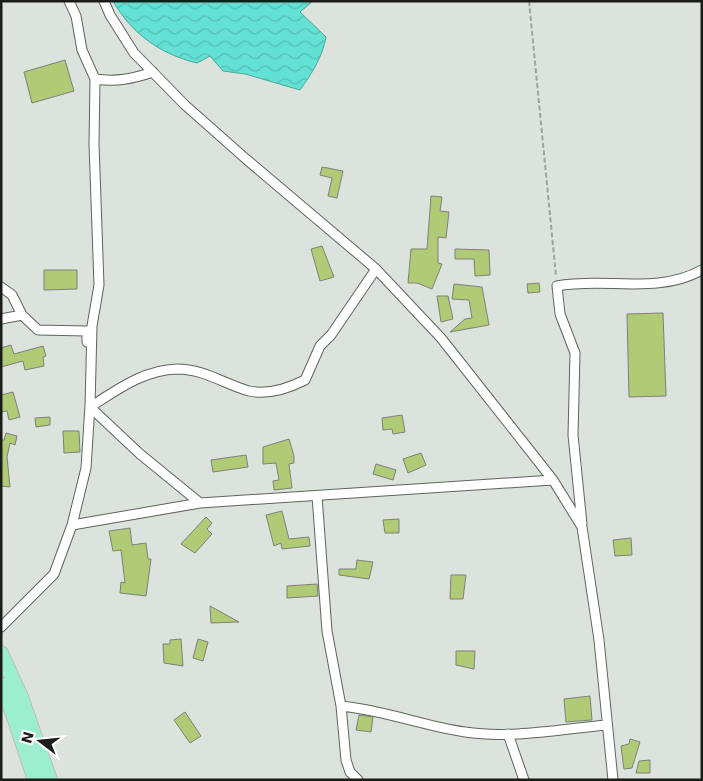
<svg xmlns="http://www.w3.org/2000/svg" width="703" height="781" viewBox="0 0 703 781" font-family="'DejaVu Sans',sans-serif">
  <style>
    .water { fill: url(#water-waves); stroke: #4ca69c }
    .building { fill: #b0ca75; stroke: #7f817b }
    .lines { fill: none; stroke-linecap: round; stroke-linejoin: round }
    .minor-casing { stroke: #5f645f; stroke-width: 11 }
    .primary-casing { stroke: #bfbfbf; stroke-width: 16 }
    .path { stroke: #9ea39e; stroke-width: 2; stroke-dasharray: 5 2.5; stroke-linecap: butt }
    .minor { stroke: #fff; stroke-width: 9 }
    .primary { stroke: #9befcf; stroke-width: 14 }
  </style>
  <defs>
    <pattern id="water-waves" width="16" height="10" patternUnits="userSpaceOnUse" patternTransform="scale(1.25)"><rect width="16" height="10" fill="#62e1d4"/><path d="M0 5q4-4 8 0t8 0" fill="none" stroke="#54c0b5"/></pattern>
  </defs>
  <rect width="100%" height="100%" fill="#dce2dc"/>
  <!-- water -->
  <path class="water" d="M113,1h200l-13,11 26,25c-4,21 -14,36 -26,53l-55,-16 -22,-3 -13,-15 -13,7c-37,-9 -65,-29 -84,-62z"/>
  <!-- building -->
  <path class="building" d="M65,60l9,31 -42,12 -8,-31z
    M322,167l21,4 -6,27 -9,-2 4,-18 -12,-3z
    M431,196l11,1 -2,14 9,1 -3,26 -8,-1v26l4,1 -10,25 -15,-6h-9l3,-34h16z
    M322,246l12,31 -14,4 -9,-32z
    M455,249l34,1 1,25 -15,1 -1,-17h-19z
    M44,270h33v19l-33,1z
    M539,283l1,9 -12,1 -1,-9z
    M454,284l28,3 7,38 -39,7 15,-13 7,-1 -3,-18 -17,-1z
    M437,296h11l5,23 -12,3z
    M663,313l3,83 -37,1 -2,-83z
    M11,345l3,9 29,-8 3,10 -3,1 1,9 -19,4 -2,-9 -22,6v-19z
    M13,392l7,25 -11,3 -2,-9 -6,1v-17z
    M402,415l3,17 -12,2 -1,-5 -9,1 -1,-12z
    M50,417v8l-14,2 -1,-9z
    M63,431h16l1,21 -16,1z
    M6,433l11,3 -2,9 -5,-2 -3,14 3,30 -9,-1v-46h3z
    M289,439l5,17v7l-5,1 3,24 -18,2 -1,-9 6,-1 -3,-17 -13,1v-17z
    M421,453l5,12 -18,8 -5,-14z
    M246,455l2,12 -35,5 -2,-12z
    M376,464l20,6 -3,10 -20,-6z
    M282,511l7,28 20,-2 1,9 -28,3 -1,-6 -7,3 -8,-31z
    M206,517l6,6 -5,6 5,5 -17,19 -14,-9z
    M399,519v14h-14l-2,-13z
    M130,528l2,17 14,-2 2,16h3l-5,37 -26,-3 1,-11 4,1 -4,-33 -8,1 -4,-20z
    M631,538l1,17 -17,1 -2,-16z
    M357,560l16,2 -4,17 -30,-4v-6h17z
    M451,575h15l-3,24h-13z
    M317,584l1,12 -31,2v-12z
    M210,606l29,16 -28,1z
    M181,639l2,27 -19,-3 -1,-19h7v-4z
    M198,639l10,3 -5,19 -10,-3z
    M456,651h19l-1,18 -18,-4z
    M590,696l2,24 -26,2 -2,-23z
    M185,712l16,24 -11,7 -16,-23z
    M359,715l14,2 -2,15 -15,-2z
    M630,739l10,3 -8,26 -8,1 -3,-23 8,-2z
    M650,760v13h-14l3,-12z"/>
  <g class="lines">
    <defs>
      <path id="minor" d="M69,1l7,15 6,34 13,29 -1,65 5,141 -7,41 -2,81 50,47 60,49
        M104,1l6,14 24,38 51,52 61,54 130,110 65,69 112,142 29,47 17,113 14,140
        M95,79c22,3 37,0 58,-7
        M1,287l11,8 10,20 16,15 49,1v11
        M1,319l21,-4
        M90,407c27,-17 53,-37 87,-38 27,0 47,15 72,22 18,4 40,-3 56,-11l15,-34 11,-11 45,-66
        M317,496l10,135 14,75 5,54 4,12 8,8
        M582,524l-9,-89 2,-82 -15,-39 -3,-28c48,-9 100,9 145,-16
        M72,525l14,-57 4,-63
        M1,627l53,-53 18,-49 128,-22 353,-23
        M341,706c43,4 82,20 124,26 46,7 96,-3 142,-7
        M508,734l16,46"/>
      <path id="primary" d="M1,653l20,44 29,83
        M1,685l12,29 22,66"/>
    </defs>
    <!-- minor casing -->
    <use href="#minor" class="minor-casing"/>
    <!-- primary casing -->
    <use href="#primary" class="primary-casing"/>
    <!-- path -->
    <path class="path" d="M529,1l27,275"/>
    <!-- minor -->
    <use href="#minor" class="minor"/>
    <!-- primary -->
    <use href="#primary" class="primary"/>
  </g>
  <!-- border -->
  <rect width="703" height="781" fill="none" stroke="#1a1c1a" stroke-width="5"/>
  <!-- north arrow -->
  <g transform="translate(40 741) rotate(286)" stroke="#ffffff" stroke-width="4" paint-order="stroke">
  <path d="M0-4L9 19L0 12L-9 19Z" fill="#1a1c1a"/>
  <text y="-8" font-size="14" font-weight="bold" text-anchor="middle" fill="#1a1c1a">N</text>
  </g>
</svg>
